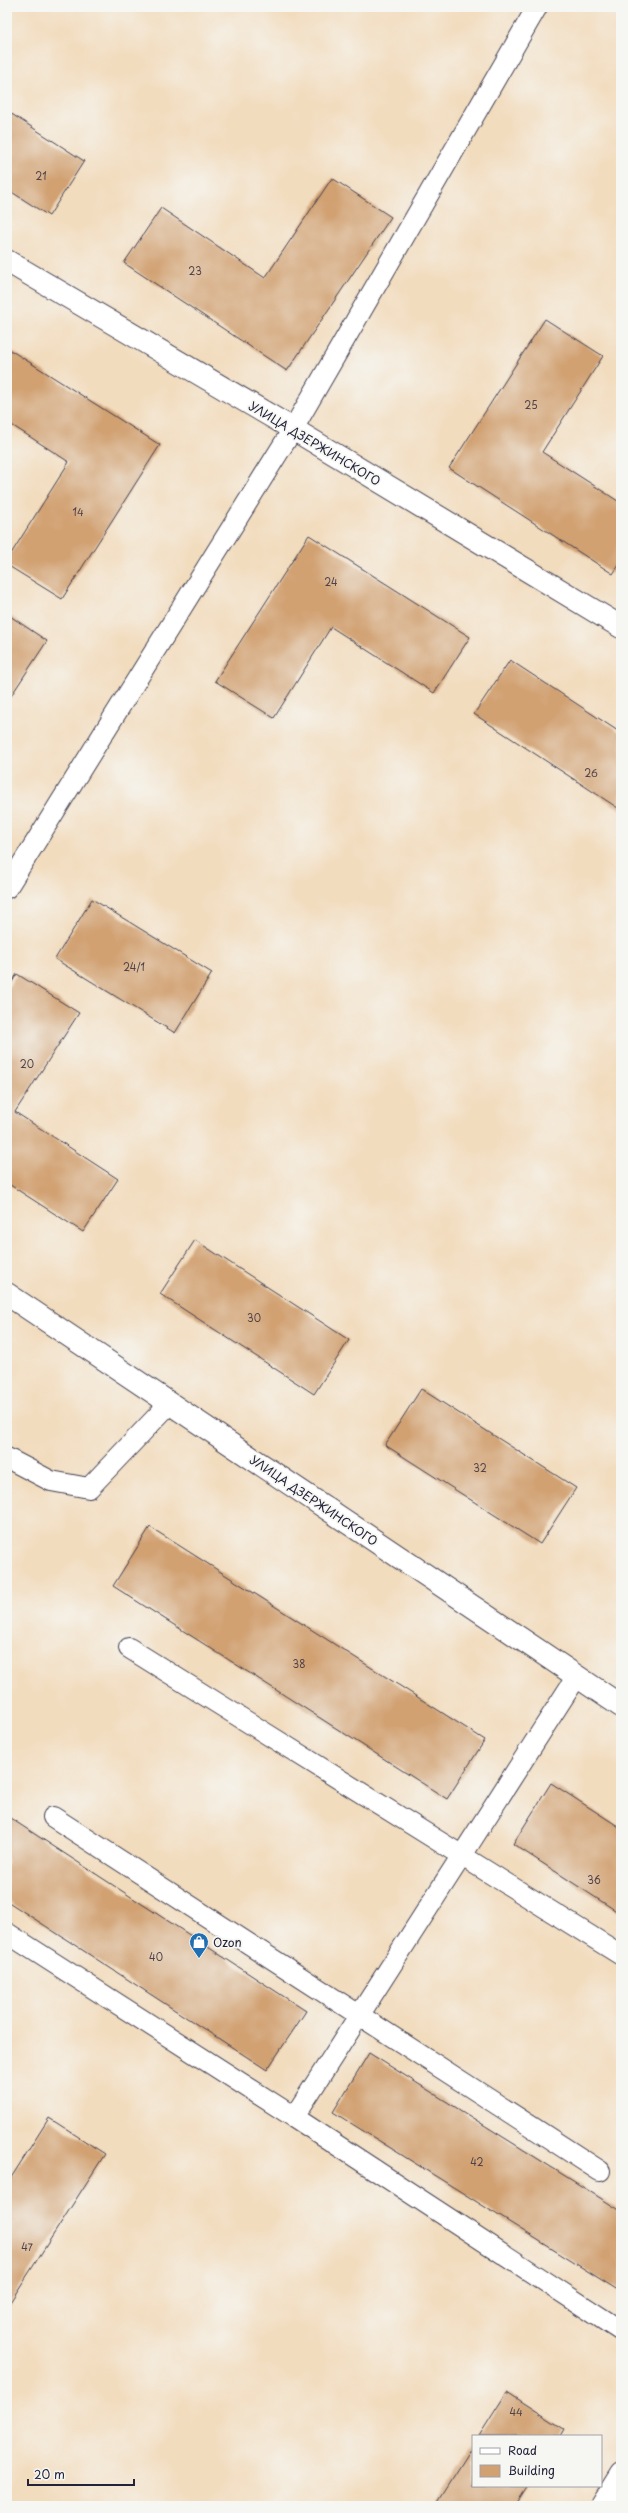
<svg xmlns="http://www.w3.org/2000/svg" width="628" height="2513" viewBox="0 0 628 2513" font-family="'Playpen Sans',sans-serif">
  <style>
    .building { fill: #d1a172 }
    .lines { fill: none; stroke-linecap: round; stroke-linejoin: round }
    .service-casing { stroke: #413e4f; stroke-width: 22 }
    .minor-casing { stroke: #413e4f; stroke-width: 24 }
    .service { stroke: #fff; stroke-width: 20 }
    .minor { stroke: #fff; stroke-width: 22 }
    .labels { text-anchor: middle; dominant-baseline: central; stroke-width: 3.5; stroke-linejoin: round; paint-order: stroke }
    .number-label { font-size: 10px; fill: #4e4249 }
    .street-label { font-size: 12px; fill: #22223b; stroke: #f6f6f2 }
    .poi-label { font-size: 12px; fill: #22223b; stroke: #f6f6f2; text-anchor: start }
  </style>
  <rect width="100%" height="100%" fill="#f6f6f2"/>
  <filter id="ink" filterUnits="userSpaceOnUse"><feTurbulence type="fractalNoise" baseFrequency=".025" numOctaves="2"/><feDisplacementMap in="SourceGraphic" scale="8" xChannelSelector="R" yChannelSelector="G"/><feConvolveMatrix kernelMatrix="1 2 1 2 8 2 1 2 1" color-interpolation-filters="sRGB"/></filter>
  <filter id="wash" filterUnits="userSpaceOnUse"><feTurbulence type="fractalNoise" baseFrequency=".012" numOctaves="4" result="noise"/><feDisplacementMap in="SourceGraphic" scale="16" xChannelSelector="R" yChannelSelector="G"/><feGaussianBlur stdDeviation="0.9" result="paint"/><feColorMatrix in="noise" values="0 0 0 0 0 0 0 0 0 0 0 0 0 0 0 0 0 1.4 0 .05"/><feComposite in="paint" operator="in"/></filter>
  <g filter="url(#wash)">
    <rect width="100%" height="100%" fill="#f2dcbe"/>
    <g id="blocks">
      <!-- building -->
      <path class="building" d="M7,111l77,50 -35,55 -42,-27z
        M332,178l59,39 -104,154 -163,-108 37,-55 104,70z
        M545,319l58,37 -61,96 79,51v59l-8,12 -164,-106z
        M7,348l153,97 -98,154 -55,-34v-5l62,-98 -62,-40z
        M309,535l161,102 -36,56 -103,-66 -57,91 -59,-37z
        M7,614l40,27 -40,61z
        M510,660l111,73v77l-147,-96z
        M92,899l120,74 -37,60 -120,-74z
        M17,974l62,39 -64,99 103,67 -35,53 -76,-49v-193z
        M195,1240l154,100 -35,54 -154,-100z
        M421,1389l155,99 -36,56 -155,-99z
        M150,1527l335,213 -38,59 -334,-213z
        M551,1783l70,45v86l-108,-70z
        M7,1816l299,195 -39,59 -260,-169z
        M369,2053l252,158v81l-288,-180z
        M49,2118l56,36 -98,153v-123z
        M507,2392l57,37 -4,7h-81z
        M473,2446v40h55l-13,20h-80z"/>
    </g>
  </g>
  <g filter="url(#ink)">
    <use href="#blocks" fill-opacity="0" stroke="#413e4f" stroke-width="1"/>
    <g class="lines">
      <defs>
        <path id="service" d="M7,888l286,-459 244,-422
          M7,1458l44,23 38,7 81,-85
          M129,1648l492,307
          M577,1676l-283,441 327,214
          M53,1817l547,354
          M7,1933l287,184"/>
        <path id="minor" d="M7,261l286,168 328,198
          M7,1294l614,412
          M601,2506l20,-32"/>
      </defs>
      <!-- service casing -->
      <use href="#service" class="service-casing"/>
      <!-- minor casing -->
      <use href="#minor" class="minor-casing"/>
      <!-- service -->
      <use href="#service" class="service"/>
      <!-- minor -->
      <use href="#minor" class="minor"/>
    </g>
  </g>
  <!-- icons -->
  <defs>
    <symbol id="shop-pin" viewBox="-11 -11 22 30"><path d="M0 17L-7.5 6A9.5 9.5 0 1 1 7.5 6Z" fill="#1f6fb2" stroke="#f6f6f2"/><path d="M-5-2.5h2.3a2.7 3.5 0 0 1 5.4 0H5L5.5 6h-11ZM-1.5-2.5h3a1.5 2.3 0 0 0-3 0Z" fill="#fff"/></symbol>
  </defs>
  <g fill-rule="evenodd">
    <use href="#shop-pin" x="188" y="1931" width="22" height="30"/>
  </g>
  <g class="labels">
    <!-- number labels -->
    <g class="number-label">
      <text x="41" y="175">21</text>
      <text x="195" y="270">23</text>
      <text x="531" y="404">25</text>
      <text x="78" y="511">14</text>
      <text x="331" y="581">24</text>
      <text x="591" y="772">26</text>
      <text x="134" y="966">24/1</text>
      <text x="27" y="1063">20</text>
      <text x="254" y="1317">30</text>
      <text x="480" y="1467">32</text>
      <text x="299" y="1663">38</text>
      <text x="594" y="1879">36</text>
      <text x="156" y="1956">40</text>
      <text x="477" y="2161">42</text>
      <text x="27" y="2246">47</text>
      <text x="516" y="2411">44</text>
    </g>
    <!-- street labels -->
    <g class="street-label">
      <text transform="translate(315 443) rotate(31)">УЛИЦА ДЗЕРЖИНСКОГО</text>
      <text transform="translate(314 1500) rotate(34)">УЛИЦА ДЗЕРЖИНСКОГО</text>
    </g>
    <!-- poi labels -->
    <g class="poi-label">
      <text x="213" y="1942">Ozon</text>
    </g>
  </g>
  <!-- margin -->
  <rect width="628" height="2513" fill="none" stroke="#f6f6f2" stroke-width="24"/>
  <!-- legend -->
  <rect x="472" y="2435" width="130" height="52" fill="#f6f6f2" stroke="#a1a1a9"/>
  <rect x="480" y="2448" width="20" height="6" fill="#ffffff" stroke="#a1a1a9"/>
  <text x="508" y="2455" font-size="12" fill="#22223b">Road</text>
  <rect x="480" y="2465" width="20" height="12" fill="#d1a172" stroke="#a1a1a9"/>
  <text x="508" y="2475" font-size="12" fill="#22223b">Building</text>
  <!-- scale -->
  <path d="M28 2479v6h106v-6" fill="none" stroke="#22223b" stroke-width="2"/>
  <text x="34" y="2479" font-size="12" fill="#22223b" stroke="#f6f6f2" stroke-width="3" paint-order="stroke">20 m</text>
</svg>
